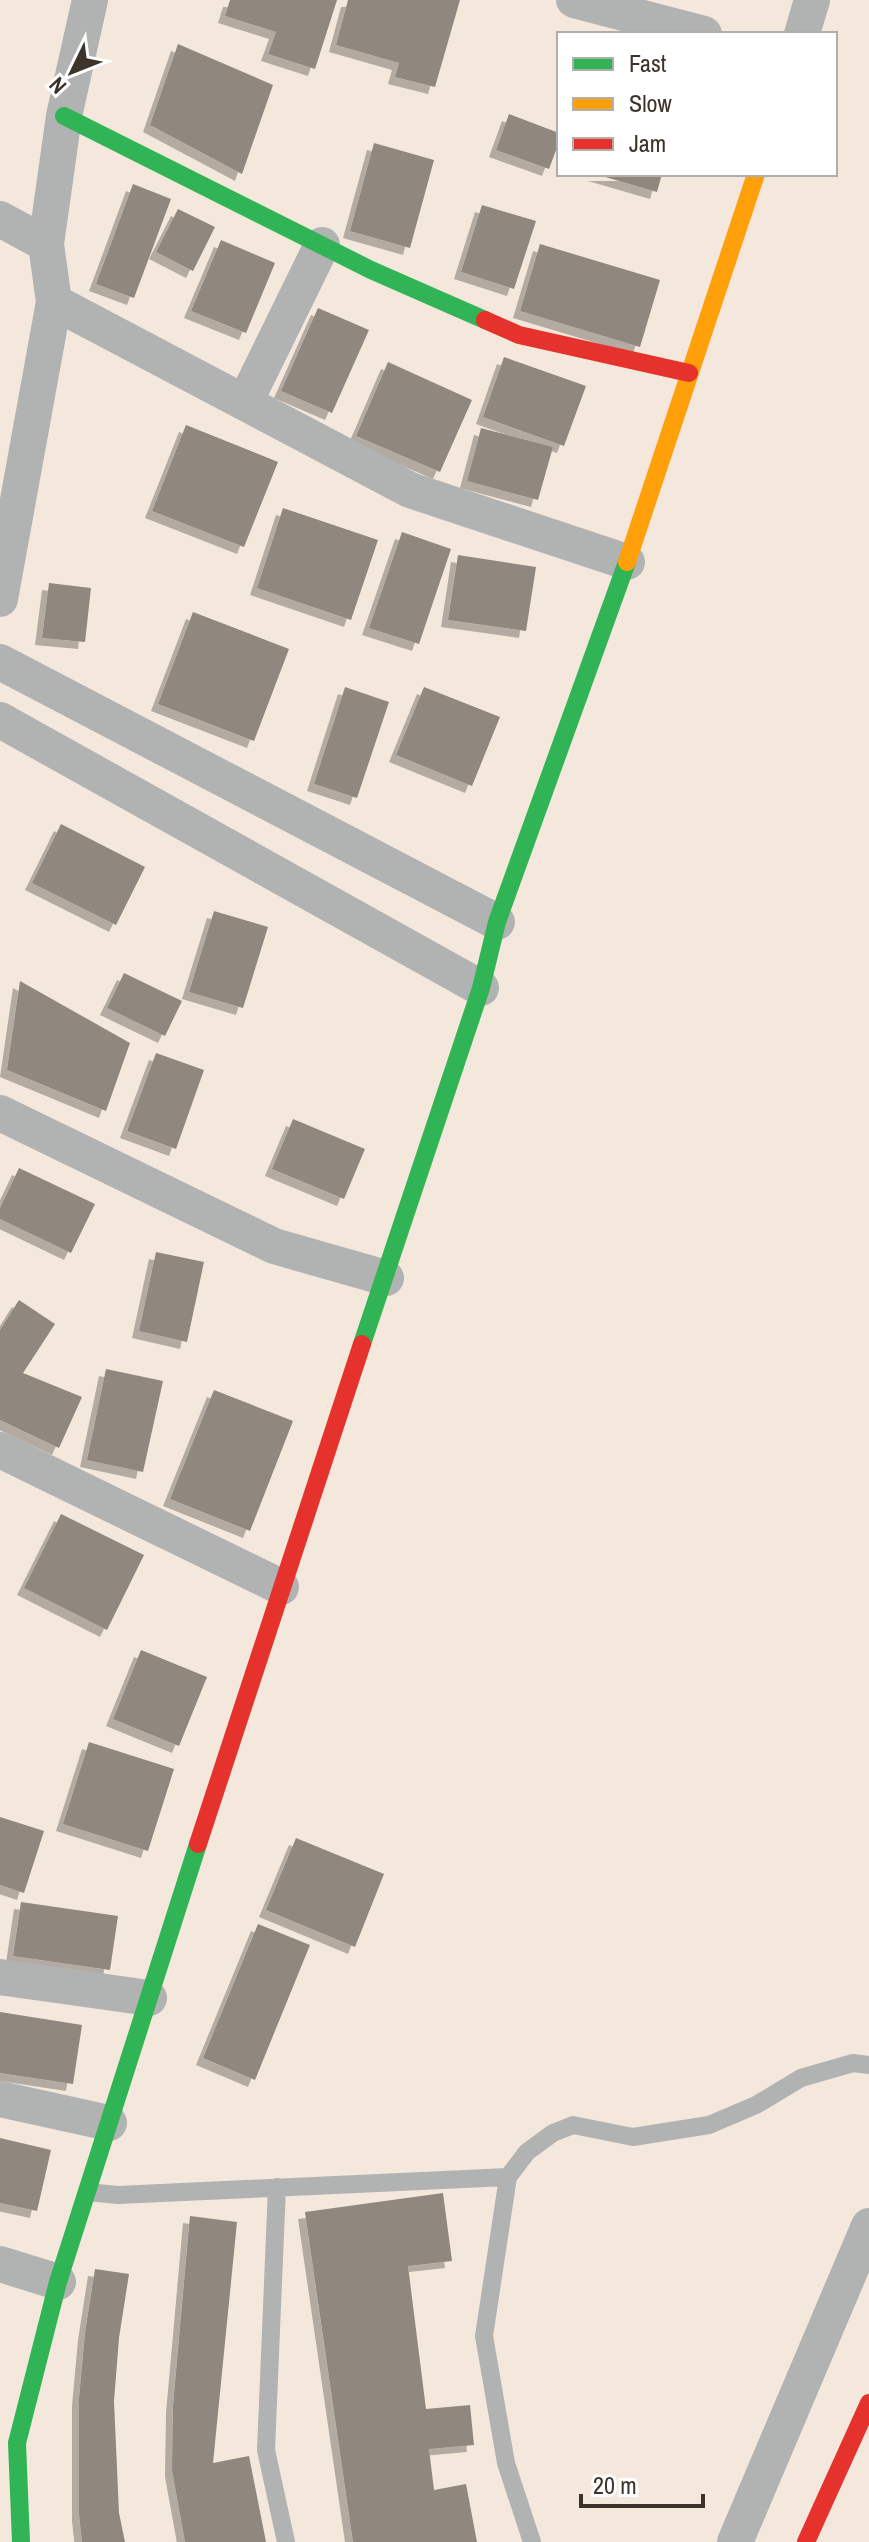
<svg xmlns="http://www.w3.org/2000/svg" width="869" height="2542" viewBox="0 0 869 2542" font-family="'Archivo Narrow',sans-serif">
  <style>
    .building { fill: #90877e; filter: url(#shadow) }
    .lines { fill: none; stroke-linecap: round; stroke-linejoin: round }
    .lane { stroke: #b1b3b2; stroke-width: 18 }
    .street { stroke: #b1b3b2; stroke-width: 36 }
    .fast { stroke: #30b455; stroke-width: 18 }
    .slow { stroke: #ff9f0a; stroke-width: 18 }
    .jam { stroke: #e5322d; stroke-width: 18 }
  </style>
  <defs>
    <filter id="shadow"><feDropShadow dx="-7" dy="7" stdDeviation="0" flood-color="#0004"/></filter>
  </defs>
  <rect width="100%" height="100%" fill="#f4e8dc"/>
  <!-- building -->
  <path class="building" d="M230,0h107l-22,69 -47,-15 8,-22 -51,-16z
    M348,0h112l-25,87 -40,-10 4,-14 -63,-18z
    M178,44l95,41 -31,89 -92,-49z
    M509,114l50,19v9l-10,27 -53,-19z
    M374,143l60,17 -24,88 -60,-17z
    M595,174h67l-5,18z
    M133,184l38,15 -37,99 -38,-14z
    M482,205l54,16 -22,68 -53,-17z
    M178,209l37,18 -22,44 -37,-19z
    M221,240l54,23 -29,70 -55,-22z
    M540,244l120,36 -20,67 -120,-36z
    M318,308l51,22 -37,83 -51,-22z
    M504,357l82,29 -22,60 -81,-29z
    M388,362l84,38 -32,72 -84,-36z
    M186,425l92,37 -34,85 -92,-36z
    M481,428l72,19 -15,53 -71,-19z
    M283,508l95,32 -27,80 -94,-32z
    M402,532l49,17 -32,95 -50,-16z
    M458,555l78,12 -10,64 -78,-11z
    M49,583l42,5 -6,54 -43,-4z
    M193,612l96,37 -35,92 -96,-37z
    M345,687l44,15 -32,96 -43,-14z
    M424,687l76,30 -28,69 -76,-31z
    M61,824l84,43 -29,58 -84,-42z
    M214,911l54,16 -25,81 -54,-16z
    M124,973l58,28 -17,35 -58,-28z
    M20,981l110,62 -24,68 -99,-41z
    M156,1053l48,17 -28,79 -49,-18z
    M293,1119l72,30 -21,50 -72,-30z
    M19,1168l76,36 -24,49 -71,-34v-11z
    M156,1252l48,10 -17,80 -48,-11z
    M19,1300l36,24 -32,49 59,24 -23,51 -59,-28v-90z
    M106,1369l57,12 -20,91 -56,-12z
    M214,1390l79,31 -43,110 -80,-32z
    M61,1514l83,41 -37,75 -83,-42z
    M141,1650l66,27 -28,69 -66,-27z
    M89,1742l85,27 -26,82 -85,-27z
    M0,1817l44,14 -20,62 -24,-8z
    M296,1838l88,36 -29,73 -89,-37z
    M21,1902l97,14 -8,54 -97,-14z
    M258,1924l52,21 -55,135 -52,-22z
    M0,2012l82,13 -9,59 -73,-11z
    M0,2138l51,12 -14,61 -37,-8z
    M443,2193l9,68 -44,5 18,143 44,-4 4,40 -45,4 5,41 32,-6 11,58h-124l-48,-330z
    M190,2216l47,6 -24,241 36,-7 17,86h-81l-13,-72 1,-64z
    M95,2269l34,5 -10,64 -5,63 5,112 6,29h-43l-3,-28v-115l6,-66z"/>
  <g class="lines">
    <!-- lane -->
    <path class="lane" d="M277,2187l-11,263 20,92
      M87,2192l31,3 390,-18
      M532,2542l-26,-79 -22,-127 24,-159 19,-25 26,-19 20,-8 60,12 76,-12 47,-20 45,-27 52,-15 16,2"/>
    <!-- street -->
    <path class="street" d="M574,0l130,34
      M802,34l10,-34
      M0,219l46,25
      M54,302l356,188 217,72
      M245,402l77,-157
      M0,599l54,-297 -8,-58 18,-128 26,-116
      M0,662l497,260
      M0,720l481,268
      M0,1113l274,133 112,32
      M0,1450l281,137
      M0,1977l149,21
      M0,2099l109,24
      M0,2264l58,18
      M735,2542l134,-316"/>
    <!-- fast -->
    <path class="fast" d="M64,116l307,154 114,50
      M362,1344l119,-356 16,-66 130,-360
      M21,2542l-4,-99 41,-161 140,-438"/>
    <!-- slow -->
    <path class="slow" d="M627,562l129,-388"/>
    <!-- jam -->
    <path class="jam" d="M485,320l34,15 170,38
      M198,1844l164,-500
      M806,2542l63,-139"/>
  </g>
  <!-- legend -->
  <rect x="557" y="32" width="280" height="144" fill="#ffffff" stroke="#b1adaa" stroke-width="2"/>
  <rect x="573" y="58" width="40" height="12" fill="#30b455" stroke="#b1adaa" stroke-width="2"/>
  <text x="629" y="72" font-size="24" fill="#3c332a">Fast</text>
  <rect x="573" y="98" width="40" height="12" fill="#ff9f0a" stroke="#b1adaa" stroke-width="2"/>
  <text x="629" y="112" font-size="24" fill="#3c332a">Slow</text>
  <rect x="573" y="138" width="40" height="12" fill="#e5322d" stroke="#b1adaa" stroke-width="2"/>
  <text x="629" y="152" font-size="24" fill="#3c332a">Jam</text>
  <!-- north arrow -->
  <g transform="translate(72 72) rotate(227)" stroke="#ffffff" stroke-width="6" paint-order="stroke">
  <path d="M0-6L14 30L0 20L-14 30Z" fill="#3c332a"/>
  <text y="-12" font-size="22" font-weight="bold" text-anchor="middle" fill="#3c332a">N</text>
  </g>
  <!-- scale -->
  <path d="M581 2494v12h122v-12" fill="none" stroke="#3c332a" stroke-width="4"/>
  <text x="593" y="2494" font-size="24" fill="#3c332a" stroke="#ffffff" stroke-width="6" paint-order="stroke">20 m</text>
</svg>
